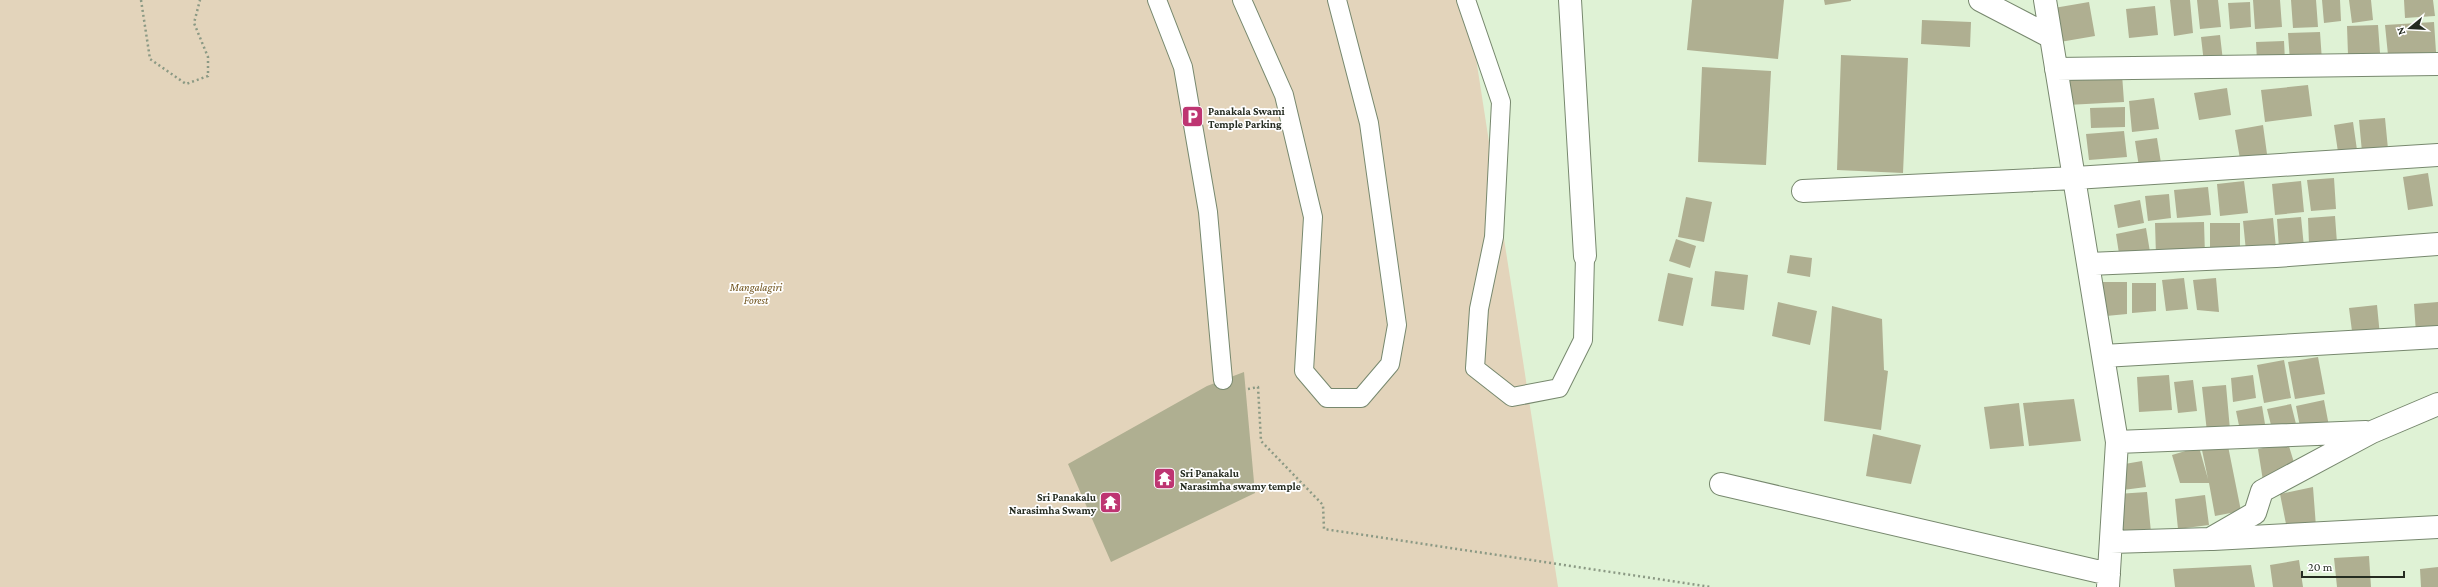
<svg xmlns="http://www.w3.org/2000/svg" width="2438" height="587" viewBox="0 0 2438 587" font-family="'Crimson Pro',serif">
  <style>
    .green { fill: #e3d4bb }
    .building { fill: #afaf91 }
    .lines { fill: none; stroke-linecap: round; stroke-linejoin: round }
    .lane-casing { stroke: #77886e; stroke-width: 20 }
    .street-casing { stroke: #77886e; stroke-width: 24 }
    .path { stroke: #8b9984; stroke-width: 2.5; stroke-dasharray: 2 3; stroke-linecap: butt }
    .lane { stroke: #fff; stroke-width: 18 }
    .street { stroke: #fff; stroke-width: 22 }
    .labels { text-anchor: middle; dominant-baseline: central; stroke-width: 3.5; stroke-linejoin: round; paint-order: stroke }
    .poi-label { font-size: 11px; font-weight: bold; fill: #252c21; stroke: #fff; text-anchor: start }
    .park-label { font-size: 11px; font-style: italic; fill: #6f521a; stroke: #fff }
  </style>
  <rect width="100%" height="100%" fill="#dff2d5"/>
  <!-- green -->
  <path class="green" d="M0,0h1467l91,587h-1558z"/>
  <!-- building -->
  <path class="building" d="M1692,0h92l-6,59 -91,-9z
    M1824,0h27v1l-26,4z
    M2170,0h20l3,33 -19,3z
    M2197,0h21l3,27 -21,2z
    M2253,0h27l2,27 -27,2z
    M2291,0h25l2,27 -25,1z
    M2322,0h18l1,21 -17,2z
    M2349,0h22l2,20 -21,3z
    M2404,0h29l2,16 -30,2z
    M2089,2l6,34 -35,6 -6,-34z
    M2250,2l1,25 -21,2 -2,-26z
    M2155,6l3,29 -29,3 -3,-29z
    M1922,20l49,2 -1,25 -49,-3z
    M2434,22l2,30 -48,3 -3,-30z
    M2378,25l2,28 -32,2 -1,-29z
    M2320,32l2,29 -32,1 -2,-29z
    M2220,35l3,26 -19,2 -3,-26z
    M2284,41l1,20h-28l-1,-19z
    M1841,55l67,3 -5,115 -66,-3z
    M1702,67l69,4 -5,94 -68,-3z
    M2122,74l2,28 -57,3 -1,-29z
    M2308,85l4,31 -47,6 -4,-32z
    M2227,88l4,27 -32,5 -5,-27z
    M2154,98l5,31 -27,3 -3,-31z
    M2125,107v20l-34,1 -1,-20z
    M2385,118l3,31 -26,3 -3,-32z
    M2353,122l4,28 -19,2 -4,-27z
    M2263,125l4,29 -27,5 -5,-29z
    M2124,131l3,26 -38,3 -3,-26z
    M2157,138l4,25 -22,4 -4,-26z
    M2428,173l5,33 -25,4 -5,-33z
    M2334,178l2,31 -25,2 -4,-31z
    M2244,181l4,32 -28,3 -3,-32z
    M2301,181l3,31 -29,3 -3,-31z
    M2208,187l3,28 -34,3 -3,-28z
    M2169,194l2,24 -23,3 -3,-25z
    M1686,197l26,5 -8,40 -26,-5z
    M2140,200l4,23 -26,5 -4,-23z
    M2335,216l2,27 -28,1 -1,-26z
    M2301,217l3,30 -25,2 -2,-30z
    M2273,218l3,30 -30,3 -3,-30z
    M2204,222l1,34h-49l-1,-33z
    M2210,223h30v31l-30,1z
    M2146,228l5,30 -31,2 -4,-26z
    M1676,239l20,7 -6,22 -21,-7z
    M1790,255l22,3 -2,19 -23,-4z
    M1715,271l33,4 -4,35 -33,-4z
    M1668,273l25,5 -10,48 -25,-5z
    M2184,278l4,31 -22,2 -4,-31z
    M2216,278l3,34 -22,-2 -4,-30z
    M2101,282h26v32l-21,2z
    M2132,283h24v28l-24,2z
    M1778,302l39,9 -7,34 -38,-9z
    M2438,302v30l-22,1 -2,-29z
    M2377,305l3,31 -27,3 -4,-31z
    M1832,306l50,13 2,51 4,1 -7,59 -57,-9z
    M2318,357l7,37 -30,5 -7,-37z
    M2284,360l7,38 -27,5 -7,-38z
    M1244,372l11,121 -144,69 -43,-98 139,-78z
    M2169,375l3,35 -33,2 -2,-35z
    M2253,375l3,23 -23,4 -2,-24z
    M2193,380l4,31 -19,2 -4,-31z
    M2226,385l4,45 -23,2 -5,-45z
    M2074,399l7,42 -52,5 -6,-43z
    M2324,400l5,26 -28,6 -5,-26z
    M2019,403l5,43 -34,3 -6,-42z
    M2291,404l6,24 -24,5 -6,-24z
    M2262,406l4,24 -25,5 -5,-24z
    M1873,434l48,11 -10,39 -45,-8z
    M2288,443l8,26 -33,12 -5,-32z
    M2228,446l13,65 -26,5 -6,-33h-29l-8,-28 27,-8 9,32 -6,-29z
    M2142,461l4,26 -23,3 -4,-25z
    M2313,487l3,40 -29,2 -7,-35z
    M2147,492l4,40 -31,3 -3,-41z
    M2205,495l4,30 -31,4 -3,-30z
    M2369,556l2,31h-34l-3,-29z
    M2299,560l4,27h-30l-3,-22z
    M2251,565l4,22h-80l-2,-18z
    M2438,567v20h-17l-1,-18z"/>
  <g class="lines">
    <defs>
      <path id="lane" d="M1157,0l26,67 25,145 15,168
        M1242,0l42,95 29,122 -9,154 23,27h34l29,-34 7,-39 -28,-202 -32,-123
        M1466,0l35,102 -7,135 -15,72 -4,59 37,29 47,-9 24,-48 2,-84"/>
      <path id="street" d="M1570,0l15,256
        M1980,0l71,37
        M2045,0l72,442 -9,145
        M2056,69l382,-5
        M1803,191l272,-13 363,-23
        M2089,264l187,-8 162,-12
        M2103,356l335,-19
        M2117,442l249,-10
        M1721,484l388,90
        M2213,539l225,-12
        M2111,542l99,-3 45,-26 7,-22 110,-59 66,-28"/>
    </defs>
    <!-- lane casing -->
    <use href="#lane" class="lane-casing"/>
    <!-- street casing -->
    <use href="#street" class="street-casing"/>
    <!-- path -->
    <path class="path" d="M141,0l9,59 36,25 22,-8v-19l-14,-34 6,-23
      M1248,389l10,-2 3,54 62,64 1,24 387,58"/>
    <!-- lane -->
    <use href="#lane" class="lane"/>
    <!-- street -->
    <use href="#street" class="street"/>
  </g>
  <!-- icons -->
  <defs>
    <symbol id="parking-square" viewBox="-11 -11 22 22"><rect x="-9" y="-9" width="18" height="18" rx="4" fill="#be3572" stroke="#fff"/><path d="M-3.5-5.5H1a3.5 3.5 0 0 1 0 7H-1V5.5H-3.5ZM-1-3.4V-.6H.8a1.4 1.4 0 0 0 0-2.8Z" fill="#fff"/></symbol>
    <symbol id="temple-square" viewBox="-11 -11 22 22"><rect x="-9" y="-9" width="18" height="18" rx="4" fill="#be3572" stroke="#fff"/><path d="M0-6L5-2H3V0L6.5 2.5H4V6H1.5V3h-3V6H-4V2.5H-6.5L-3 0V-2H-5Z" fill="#fff"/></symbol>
  </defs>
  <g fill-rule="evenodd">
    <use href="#parking-square" x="1180" y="104" width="25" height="25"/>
    <use href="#temple-square" x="1152" y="466" width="25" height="25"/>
    <use href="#temple-square" x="1098" y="490" width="25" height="25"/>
  </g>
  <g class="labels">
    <!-- poi labels -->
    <g class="poi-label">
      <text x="1208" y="111">Panakala Swami<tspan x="1208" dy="13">Temple Parking</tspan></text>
      <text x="1180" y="473">Sri Panakalu<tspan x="1180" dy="13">Narasimha swamy temple</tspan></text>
      <text x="1096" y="497" text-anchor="end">Sri Panakalu<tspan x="1096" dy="13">Narasimha Swamy</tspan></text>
    </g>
    <!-- park labels -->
    <g class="park-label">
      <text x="756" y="287">Mangalagiri<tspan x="756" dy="13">Forest</tspan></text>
    </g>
  </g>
  <!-- north arrow -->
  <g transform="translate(2410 28) rotate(252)" stroke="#ffffff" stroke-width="3" paint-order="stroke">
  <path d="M0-3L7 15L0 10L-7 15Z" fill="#252c21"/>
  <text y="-6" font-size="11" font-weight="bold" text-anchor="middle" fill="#252c21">N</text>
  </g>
  <!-- scale -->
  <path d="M2302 571v6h102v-6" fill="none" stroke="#252c21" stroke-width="2"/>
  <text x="2308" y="571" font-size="12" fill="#252c21" stroke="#ffffff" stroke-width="3" paint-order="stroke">20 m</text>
</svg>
